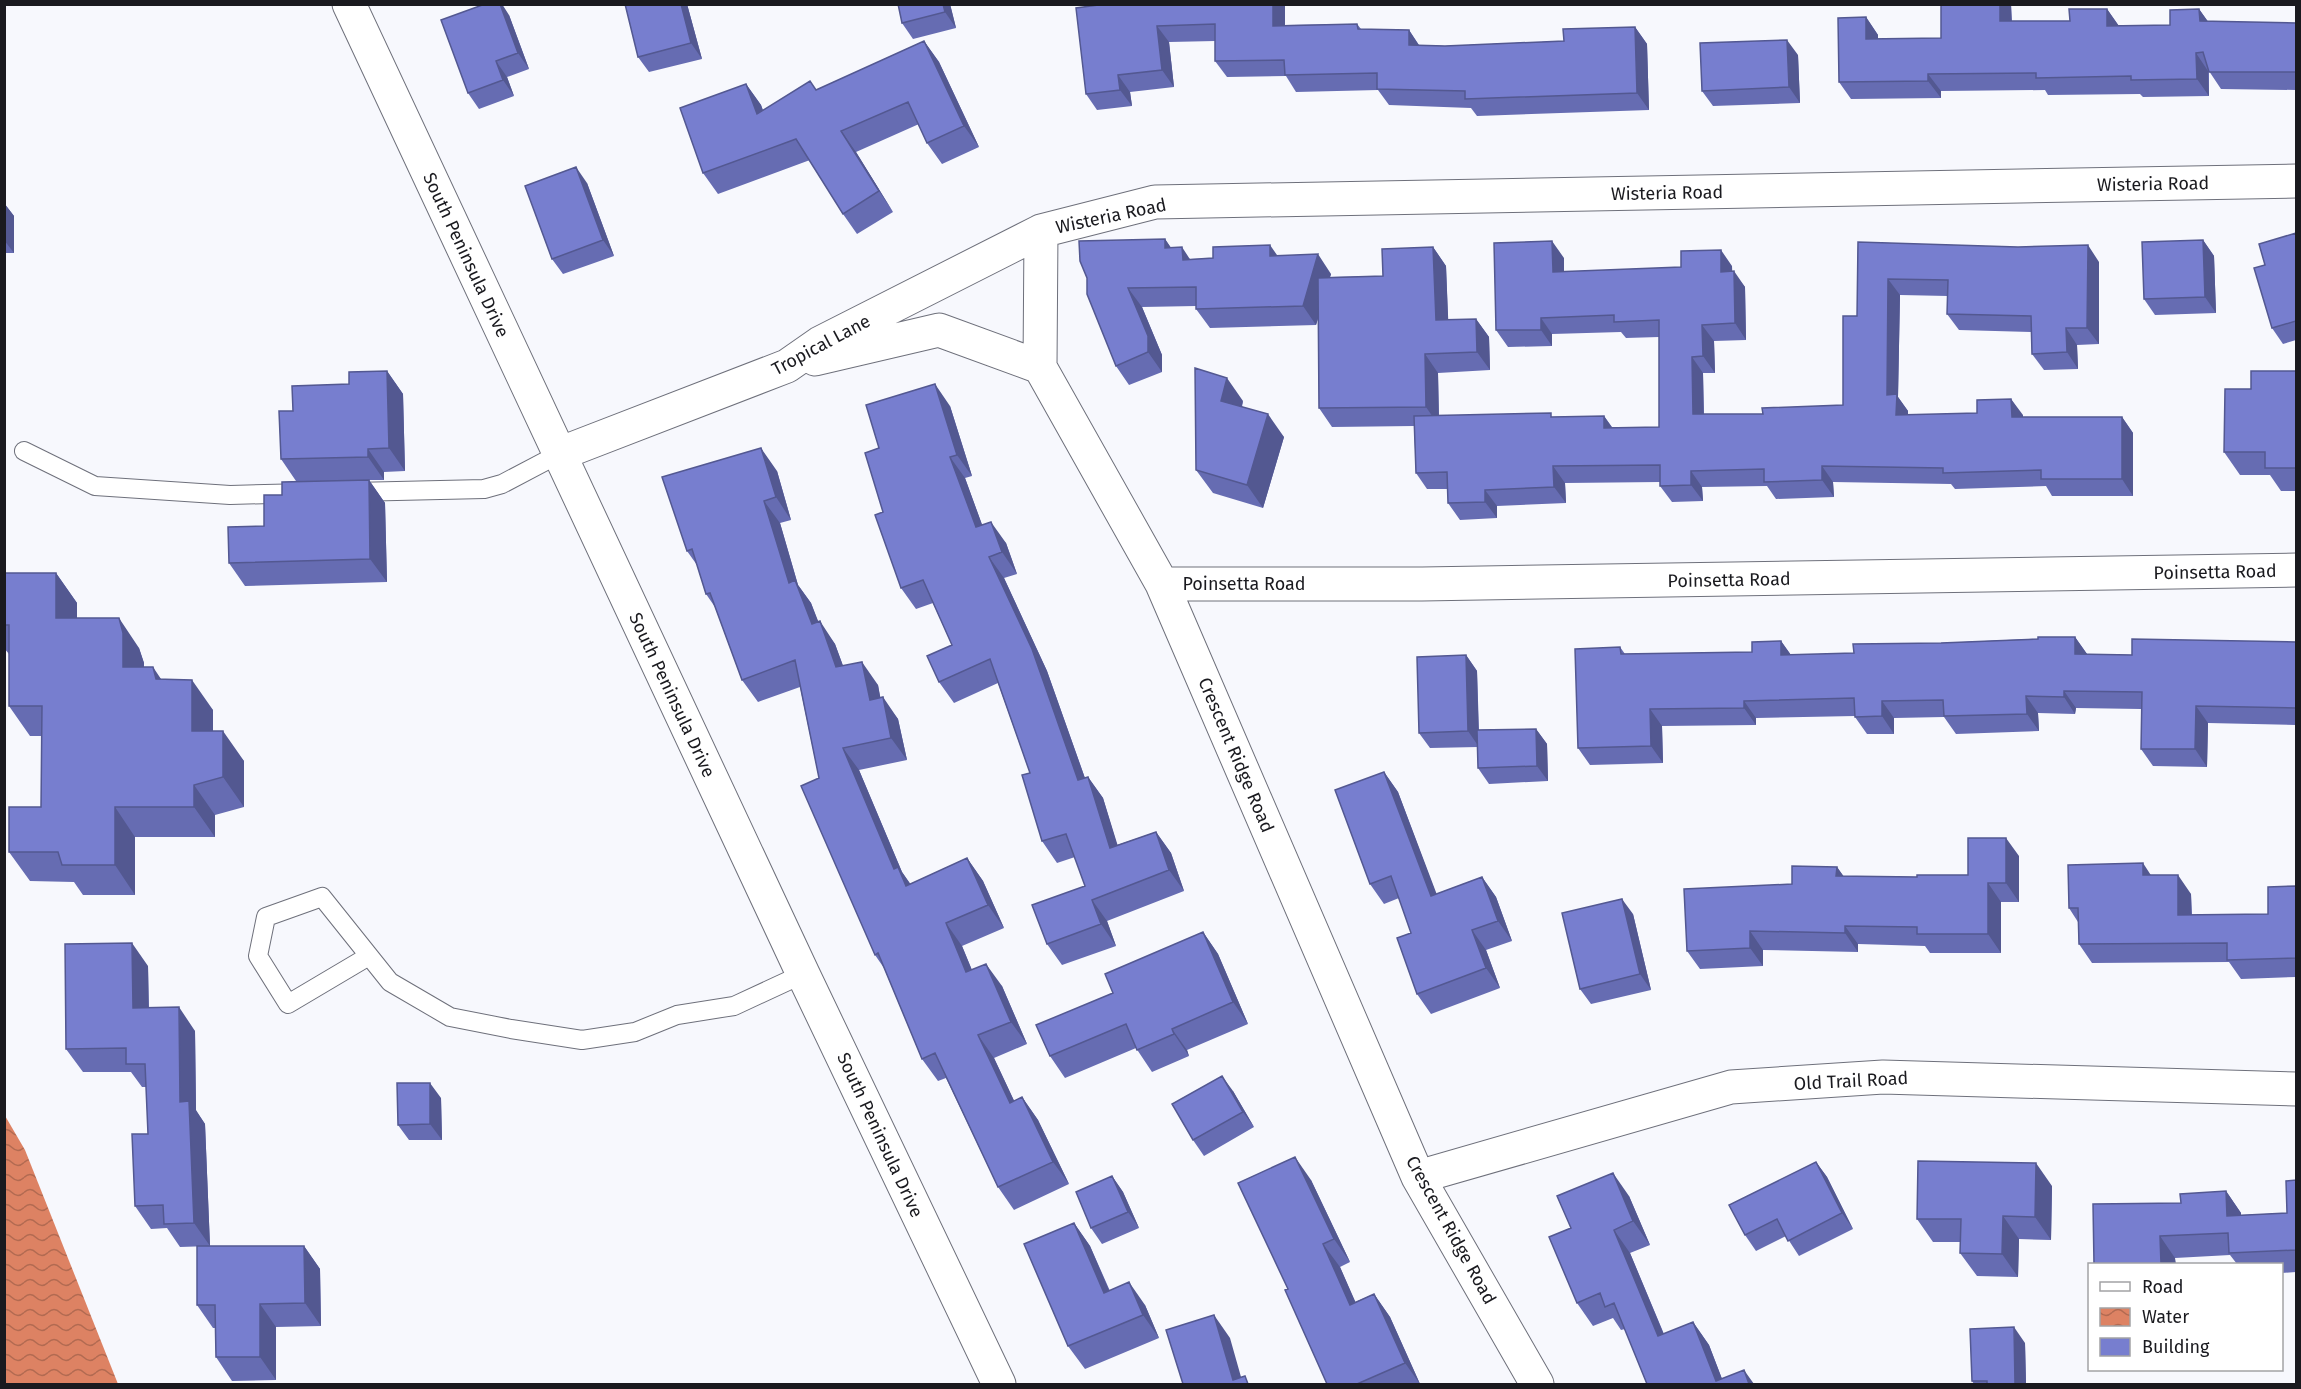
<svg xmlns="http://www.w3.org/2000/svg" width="2301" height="1389" viewBox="0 0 2301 1389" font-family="'Fira Sans',sans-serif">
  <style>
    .water { fill: url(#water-waves) }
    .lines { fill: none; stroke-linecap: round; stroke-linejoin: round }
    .service-casing { stroke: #6e707b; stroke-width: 20 }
    .minor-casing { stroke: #6e707b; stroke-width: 35 }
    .secondary-casing { stroke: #6e707b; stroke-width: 35 }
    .service { stroke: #fff; stroke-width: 18 }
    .minor { stroke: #fff; stroke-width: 33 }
    .secondary { stroke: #fff; stroke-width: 33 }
    .wall { fill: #666cb2 }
    .shaded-wall { fill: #535891 }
    .building { fill: #777ecf; stroke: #535891; stroke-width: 1.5 }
    .labels { text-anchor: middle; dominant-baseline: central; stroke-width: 4.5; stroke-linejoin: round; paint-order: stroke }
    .street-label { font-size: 18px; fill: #1a1a1f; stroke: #fff }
  </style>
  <defs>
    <pattern id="water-waves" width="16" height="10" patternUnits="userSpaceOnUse" patternTransform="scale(1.5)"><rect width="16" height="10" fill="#dd8263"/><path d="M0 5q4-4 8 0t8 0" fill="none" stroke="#b26a51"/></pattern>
  </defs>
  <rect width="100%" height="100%" fill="#f7f8fd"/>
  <!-- water -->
  <path class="water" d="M4,1114l21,36 93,234h-113z"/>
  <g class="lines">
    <defs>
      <path id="service" d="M24,451l71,35 135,9 77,-2
        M353,492l131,-3 18,-5 57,-30
        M369,956l-81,48 -30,-48 8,-39 56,-20 68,85 60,35 61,12 71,11 53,-8 42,-17 57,-9 69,-32"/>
      <path id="minor" d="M815,359l124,-29 101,37 122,217 256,593 119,207
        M1040,367l1,-136
        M559,454l228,-88 33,-23 221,-112 114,-29 1141,-21
        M1162,584h260l874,-14
        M1418,1177l313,-90 152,-10 413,12"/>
      <path id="secondary" d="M349,4l454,970 196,410"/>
    </defs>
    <!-- service casing -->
    <use href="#service" class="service-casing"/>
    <!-- minor casing -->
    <use href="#minor" class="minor-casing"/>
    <!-- secondary casing -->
    <use href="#secondary" class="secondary-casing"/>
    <!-- service -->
    <use href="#service" class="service"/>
    <!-- minor -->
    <use href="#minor" class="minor"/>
    <!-- secondary -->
    <use href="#secondary" class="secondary"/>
  </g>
  <!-- wall -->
  <path class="wall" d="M687,4l15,55 -53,13 -11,-15z
    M950,4l6,24 -43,11 -11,-16z
    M1106,4h179v21l72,-1 4,5 48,1 10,15 26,1 119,-5 71,-14 12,17 2,66 -172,6 -6,-8 -82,-3 -11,-15 -82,2 -10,-16 -59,1 -12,-16v-20l-46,1 5,45 -44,5 2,14 -35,4 -11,-16z
    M1941,4h70l1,17h58l37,-12 11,16h52l29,-16 9,13 88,1v67l-75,-1 -12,-18v25l-66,1 -3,-3 -92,1 -3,-5 -104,1v7l-90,1 -12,-17 27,-65 12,18v4l63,-1z
    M509,15l20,54 -22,8 7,19 -35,13 -11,-16z
    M924,41l15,21 40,85 -37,17 -15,-21 -8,-19 -63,28 37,60 -36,22 -14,-20 -33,-54 -92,34 -15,-21 43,-89 15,21 2,5 53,-20z
    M1798,55l2,48 -87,3 -11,-15z
    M587,183l27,73 -51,18 -11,-15z
    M4,203l10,13v37h-10z
    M2296,233v107l-13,4 -11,-16 -7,-63z
    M1165,239l6,9 19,11 87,-3 54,18 -1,3 53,-1 50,-29 13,19 2,54 28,-1 13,18 1,33 -52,3 1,43 115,1 50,-1 8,11h47v-90l-33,1 -5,-6 -69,2v12l-44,1 -12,-17 68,-72v14l168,-6v5l13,16 1,53 -32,1 1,32h-12l1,41h59l80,-9 14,-89 1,-74 241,20v82l-22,1 1,24 -34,1 -12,-16 -1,-22 -72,-2 -12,-16 1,-18 -48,-1 -2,102 10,14v4l69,-2 34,-14 12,18h99l11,16v63h-81l-6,-10 -91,3 -4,-5 -118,-2 1,15 -58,2 -9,-13 -65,1 1,14 -31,1 -12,-16v-4l-95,1 1,20 -69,3v12l-37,2 -12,-17v-14h-21l-11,-16 -2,-47 -82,1 -13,-19 -1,-89 -2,6 -106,3 -14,-19v-3l-54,1 20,48v17l-33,13 -13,-19 -29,-88z
    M2203,240l11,16 2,57 -61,2 -11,-16z
    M387,371l16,23 2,77 -21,1v8h-15l16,23 2,79 -142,4 -16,-23 35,-37 32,-45 -15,-22 12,-48 56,-27z
    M2296,371v120h-15l-11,-16h-30l-16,-23 27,-63z
    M1243,401l-1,6 42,30 -21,71 -50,-15 -17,-23z
    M950,406l22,70 -7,2 17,47 24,18 11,31 -13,4 43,93 38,107 3,-1 15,21 14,47 39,-13 15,21 13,38 -77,30 9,25 -54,19 -15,-21 38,-58 -10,-29 -18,6 -15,-22 -12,-68 -32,-90 -44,20 -15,-21 13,-37 -19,-42 -17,6 -15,-21 -18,-76 -4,-64z
    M777,471l14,49 -11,3 18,62 13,18 7,19 17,22 8,22 35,19 2,12 18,22 9,41 -48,10 43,102 8,12 57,-26 16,23 21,47 -42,18 10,24 30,16 25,58 -33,14 20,43 8,-4 16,23 31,64 -55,26 -16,-23 -52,-109 -8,3 -16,-22 -38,-91 -9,-13 -56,-177 -19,-91 -42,15 -16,-22 -27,-73 -9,-13 -9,-29 -10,-14z
    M4,573h52l21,30v15l62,30 5,15v4l17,12 52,31v21l31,30v46l-29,8v22h-80v58h-52l-9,-13 -44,-1 -21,-29 32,-45 1,-71h-12l-21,-30v-52l-5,-6z
    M2075,637l12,17 45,1 164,-13v83l-88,-2 -1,44 -54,-1 -12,-17v-40l-65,-1 -1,6 -37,-1 1,18 -83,3 -12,-17 -50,1v16h-27l-12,-17v-1l-99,2v7l-94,1 1,37 -73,2 -12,-17 42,-101 5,7 127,-2 29,-11 10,14 63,-2 87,-10z
    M1466,655l11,16 2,59 57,-1 11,15 1,37 -59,3 -11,-16v-21l-48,1 -11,-15z
    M1384,772l14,20 38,102 46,-17 14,20 16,44 -26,9 14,38 -69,26 -14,-20 -6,-61 -12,-35 -15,6 -14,-20z
    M2019,856v46h-18v51h-71l-5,-7 -67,-2v8l-95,-2v16l-63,3 -13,-18 105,-67 45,-17 6,9 74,1 51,-2z
    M2151,875l40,19 1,21 76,-1 28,-28v91l-55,2 -12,-17 -137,1 -13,-19 -1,-22 -9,-14z
    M1633,914l18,76 -60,14 -11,-15z
    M1203,932l15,22 30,70 -61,26 2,6 -37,16 -16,-24 -71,30 -15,-22 63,-63z
    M148,966l1,42 46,23 1,80 9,13 5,122 -30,1 -13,-19 -16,1 -16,-23 13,-72 -2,-47h-4l-11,-15h-48l-17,-23z
    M1233,1091l21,36 -50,29 -11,-16z
    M441,1098l1,42h-33l-11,-15z
    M1816,1162l11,15 26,52 -54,27 -13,-20 -30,15 -11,-16z
    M1112,1176l11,16 16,36 -37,16 -11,-16z
    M1311,1180l39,82 -10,5 15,35 19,-8 16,23 30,67h-93l-39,-95z
    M2296,1180v92l-14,1v-9h-45l-7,-9 -55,3 -81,6 87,-61 45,-12 15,22v2l46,-2z
    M2052,1186l-1,54 -32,-1 -1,38 -41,-1 -17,-23 1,-11h-28l-16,-23z
    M1629,1196l21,49 -20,8 34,81 29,-12 16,23 13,34 32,5h-107l-22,-55 -4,1 -8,-12 -20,8 -16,-23 -6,-75z
    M1074,1223l16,23 20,45 35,14 14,33 -74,31 -17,-23z
    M304,1246l16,23 1,57 -45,1v53l-44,1 -16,-24 -1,-29h-2l-16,-23z
    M2025,1343l1,41h-52l-2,-3z"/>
  <!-- shaded-wall -->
  <path class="shaded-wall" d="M500,4h2l7,11 20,54 -11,-16z
    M681,4h6l15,55 -11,-16z
    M943,4h7l6,24 -11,-16z
    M1273,4h12v38l-12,-16z
    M2000,4h11l1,35 -12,-18z
    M2107,9l12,17h-12z
    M2199,9l13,18 -12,-6z
    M1866,17l12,18v21l-12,-17z
    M1157,26l12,16 5,45 -12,-17z
    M1635,27l12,17 2,66 -12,-17z
    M1409,30l11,17 -11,-2z
    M1787,40l11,15 2,48 -11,-16z
    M924,41l15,21 40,85 -15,-21z
    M2196,53l12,18 1,25 -12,-17z
    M496,61l11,16 7,19 -11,-16z
    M1928,74l13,17v7l-13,-17z
    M1118,75l12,17 2,14 -12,-16z
    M746,84l15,21 10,30 -14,-21z
    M841,131l15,21 37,60 -14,-21z
    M576,167l11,16 27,73 -11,-16z
    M4,203l10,13v37l-10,-13z
    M1165,239l13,19 -13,-10z
    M2203,240l11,16 2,57 -11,-16z
    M1552,241l12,17v30l-11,-16z
    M1270,245l14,20 -14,-9z
    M2088,245l11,17v82l-12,-16z
    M1182,247l13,20 -12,-7z
    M1433,247l13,19 3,73 -13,-19z
    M1721,250l11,16 1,22 -12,-16z
    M1318,254l13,20 -15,51 -13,-19z
    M1734,271l11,16 1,53 -11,-17z
    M1888,279l12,16 -2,102 10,14v21l-12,-17 -9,-20z
    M1128,288l14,19 20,48v17l-14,-20z
    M1541,318l11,16v12l-11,-16z
    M1476,319l13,18 1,33 -13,-18z
    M1702,325l12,16 1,32 -12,-17z
    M2066,328l11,17 1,24 -11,-17z
    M1425,354l13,19 1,53 -13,-19z
    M1692,357l11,16 1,58 -11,-17z
    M387,371l16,23 2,77 -16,-23z
    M1227,378l16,23 -6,23 -16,-23z
    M935,384l15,22 22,70 -15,-21z
    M2011,399l12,16v18l-11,-16z
    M1268,414l16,23 -21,71 -16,-23z
    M1604,416l11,16 -11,-4z
    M2122,417l11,16v63l-11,-17z
    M761,448l16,23 14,49 -15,-23z
    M368,449l16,23v8l-16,-23z
    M950,457l15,21 26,71 -15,-22z
    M1553,466l12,17 1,20 -12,-16z
    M1822,466l11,16 1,15 -12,-17z
    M1691,471l11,16 1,14 -12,-16z
    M369,480l16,23 2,79 -17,-23z
    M1485,490l12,16v12l-12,-16z
    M764,501l16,22 18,62 13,18 17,43 -16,-22 -23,-41z
    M991,522l15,21 11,31 -15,-22z
    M989,557l15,21 43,93 46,130 -15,-21z
    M56,573l21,30v45l-21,-30z
    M119,618l20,30 5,15 -1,34 -20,-30z
    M820,621l15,23 17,46 -16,-23z
    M2075,637l12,17h-12z
    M1781,641l12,17 -12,-3z
    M1466,655l11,16 2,76 -11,-16z
    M862,662l16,23 7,37 -15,-22z
    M153,667l20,30 -17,-18z
    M192,680l21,30v51l-21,-30z
    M2064,691l12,17 -1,6 -11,-17z
    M2026,696l12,17 1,18 -12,-17z
    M883,697l15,22 9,41 -16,-22z
    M1744,701l12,17v7l-12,-17z
    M1882,701l12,17v16l-12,-18z
    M2196,706l12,17 -1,44 -12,-18z
    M1650,709l12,17 1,37 -12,-17z
    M1536,729l11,15 1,37 -11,-15z
    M223,731l21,30v46l-21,-30z
    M843,748l16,22 43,102 12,17 8,19 -28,-39z
    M1384,772l14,20 47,124 -14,-20z
    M1088,777l15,21 22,71 -15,-21z
    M194,785l21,30v22l-21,-30z
    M115,807l20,30v58l-20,-30z
    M1156,832l15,21 13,38 -15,-21z
    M2006,838l13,18v46l-13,-19z
    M967,858l16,23 21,47 -16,-23z
    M2143,863l13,20 -13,-8z
    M1837,867l13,18 -14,-9z
    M2178,875l13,19 1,40 -14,-19z
    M1482,877l14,20 16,44 -14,-20z
    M1988,883l13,19v51l-13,-19z
    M1622,899l11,15 18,76 -11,-16z
    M1092,900l15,21 9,25 -15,-22z
    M946,923l16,23 20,49 -16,-23z
    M1845,926l13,18v8l-13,-19z
    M1472,930l14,20 14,38 -14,-20z
    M1750,931l13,19v16l-13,-18z
    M1203,932l15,22 30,70 -15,-22z
    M132,943l16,23 1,65 -16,-23z
    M986,964l16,22 25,58 -16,-22z
    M179,1007l16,24 1,79 9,14 5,122 -16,-23 -14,-121z
    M1172,1029l15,21 2,6 -15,-22z
    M978,1035l16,23 32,68 -16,-23z
    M1222,1076l11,15 21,36 -11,-15z
    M430,1083l11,15 1,42 -12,-16z
    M1022,1097l16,23 31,64 -16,-22z
    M1295,1157l16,23 39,82 -16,-23z
    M1816,1162l11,15 26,52 -11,-16z
    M2036,1163l16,23 -1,54 -16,-23z
    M1613,1173l16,23 21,49 -17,-24z
    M1112,1176l11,16 16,36 -11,-16z
    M2226,1191l15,22 1,25 -15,-22z
    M2003,1216l16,23 -1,38 -16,-23z
    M1074,1223l16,23 30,70 -16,-23z
    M1614,1230l16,23 44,106 -16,-23z
    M2160,1236l15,22 1,6h-15z
    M1323,1244l17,23 27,61 -17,-23z
    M304,1246l16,23 1,57 -16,-23z
    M1129,1282l16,23 14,33 -16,-23z
    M1374,1294l16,23 30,67 -15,-21z
    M260,1304l16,23v53l-16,-23z
    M1214,1315l16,23 13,46 -10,-4z
    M1693,1322l16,23 15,39 -8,-3z
    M2014,1327l11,16 1,41h-11z
    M1744,1370l10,14h-5z"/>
  <!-- building -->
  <path class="building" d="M485,4h15l18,49 -22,8 7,19 -35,13 -27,-73z
    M625,4h56l10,39 -53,14z
    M898,4h45l2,8 -43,11z
    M1106,4h167v22l84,-2 1,5 51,1v15l36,1 119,-5 -1,-12 72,-2 2,66 -172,6v-8l-88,-2v-16l-92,2 -1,-15 -69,1v-37l-58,2 5,44 -44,5 2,15 -34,4 -10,-86z
    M1941,4h59v17h70l-1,-12h38v17l63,-1v-15l29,-1 1,12 96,2v49h-87l-6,-20 -7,1 1,26 -66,1v-4l-95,2v-5l-108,1v7l-89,1 -1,-64 28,-1v22l75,-1z
    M1787,40l2,47 -87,4 -2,-48z
    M924,41l40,85 -37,17 -19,-41 -67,29 38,60 -36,23 -47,-75 -93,34 -23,-65 66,-24 11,30 53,-33 6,9z
    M576,167l27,73 -51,19 -27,-73z
    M2296,233v88l-24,7 -18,-60 11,-3 -6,-21z
    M1165,239v9l17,-1 1,13 30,-2v-11l57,-2v11l48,-2 -15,52 -107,3v-22l-68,1 20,48v16l-32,14 -29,-72v-16l-7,-17 -1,-20z
    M2203,240l2,57 -61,2 -2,-57z
    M1552,241l1,31 128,-5v-16l40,-1v22l13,-1 1,52 -33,2 1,31 -11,1 1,57h70l-1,-6 81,-3v-89h14l1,-74 160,5 70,-2 -1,83h-21l1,24 -35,2 -1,-38 -84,-2 1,-34 -60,-1 -1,116 10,-1 -1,21 81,-2v-13l34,-1 1,18h110v62h-81v-9l-98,3v-5l-121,-2v14l-58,2v-13l-73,2v14l-31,1v-21l-107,1 1,21 -69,3v12l-37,1 -1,-31 -31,1 -2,-57 137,-3v4l53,-1v12l55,-1v-107l-45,2v-7l-73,3v12h-45l-2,-87z
    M1433,247l3,73 40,-1 1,33 -52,2 1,53 -107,1 -1,-130 65,-2 -1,-27z
    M1195,368l32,10 -6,23 47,13 -21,71 -51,-15z
    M387,371l2,77 -21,1v8l-87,2 -2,-48h14l-1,-25 57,-2v-12z
    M2251,371h45v97h-31v-16h-41l1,-63h26z
    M935,384l22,71 -7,2 26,70 15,-5 11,30 -13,5 43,92 46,131 10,-3 22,71 46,-16 13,38 -77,30 9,24 -54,20 -15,-39 53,-19 -19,-52 -24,7 -20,-66 8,-2 -40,-114 -51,23 -12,-26 25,-11 -29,-65 -22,8 -26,-73 8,-3 -18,-59 14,-5 -13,-43z
    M761,448l15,49 -12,4 25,82 6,-3 17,44 8,-3 16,46 26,-5 8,38 13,-3 8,41 -48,10 51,121 4,-2 8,19 61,-28 21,47 -42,18 20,49 20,-8 25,58 -33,13 32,68 12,-6 31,65 -55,25 -63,-134 -13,6 -44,-106 -3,2 -74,-169 18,-8 -24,-118 -53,20 -32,-87 -4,1 -14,-45 -5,2 -25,-74z
    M369,480l1,79 -141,4 -1,-36 36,-1v-31h18v-13z
    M4,573h52v45h63l4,15v34h30l3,12 36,1v51h31v46l-29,8v22h-79v58h-53l-4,-13h-49v-45h32l1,-101h-33v-81h-5z
    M2038,637h37v17l57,1v-16l164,3v66l-100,-2 -1,43h-54l1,-57 -78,-1v6l-38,-1 1,18 -83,2 -1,-16 -61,1v15l-27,1 -1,-19 -110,3v7l-94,1 1,37 -73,2 -3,-99 45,-2 1,7 131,-2v-10l29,-1v14l73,-2 -1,-9 88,-1 97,-4z
    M1466,655l2,76 -49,2 -2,-76z
    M1536,729l1,37 -59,2 -1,-38z
    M1384,772l47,124 51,-19 16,44 -26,9 14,38 -69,26 -20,-56 14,-5 -20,-57 -21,8 -35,-94z
    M1968,838h38v45h-18v51h-71v-7l-72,-1v7l-95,-2v17l-63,3 -3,-62 108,-5v-18l45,1 -1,9 81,1v-2h51z
    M2143,863v12h35v40l90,-1v-27l28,-1v72l-69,2v-17l-148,1 -1,-36h-9l-1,-43z
    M1622,899l18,75 -60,15 -18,-76z
    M1203,932l30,70 -61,27 2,5 -37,16 -11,-26 -76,32 -14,-31 77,-32 -8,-19z
    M132,943l1,65 46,-1 1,95 9,-1 5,122 -30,1 -1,-19 -28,1 -3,-72h16l-3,-70h-19v-16l-60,1 -1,-105z
    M1222,1076l21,36 -50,28 -21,-36z
    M397,1083h33v41l-32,1z
    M1295,1157l39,82 -11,5 27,61 24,-11 31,69 -48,21h-30l-42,-94 3,-1 -50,-106z
    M1918,1161l118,2 -1,54 -32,-1 -1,38 -42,-1 1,-34h-44z
    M1816,1162l26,51 -54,28 -11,-22 -32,16 -16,-30z
    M1613,1173l20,48 -19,9 44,106 35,-14 23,59 28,-11 5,14h-102l-33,-81 -9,4 -5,-14 -23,10 -28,-66 22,-9 -14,-32z
    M1112,1176l16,36 -37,16 -15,-36z
    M2296,1180v70l-67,3 -1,-20 -68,3 1,28h-67l-1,-60 88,-1 -1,-9 46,-3 1,25 60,-3 -1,-32z
    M1074,1223l30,70 25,-11 14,33 -75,31 -44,-102z
    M197,1246h107l1,57 -45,1v53h-44l-1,-52h-18z
    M1214,1315l19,65 12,-4 3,8h-65l-17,-54z
    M2014,1327l1,57h-28v-3h-15l-2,-52z"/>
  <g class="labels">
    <!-- street labels -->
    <g class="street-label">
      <text transform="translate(2153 184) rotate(-1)">Wisteria Road</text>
      <text transform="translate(1667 193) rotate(-1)">Wisteria Road</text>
      <text transform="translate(1111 216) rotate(-12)">Wisteria Road</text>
      <text transform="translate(466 255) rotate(65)">South Peninsula Drive</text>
      <text transform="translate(821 345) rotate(-28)">Tropical Lane</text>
      <text transform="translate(2215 572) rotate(-1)">Poinsetta Road</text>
      <text transform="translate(1729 580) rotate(-1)">Poinsetta Road</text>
      <text x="1244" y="584">Poinsetta Road</text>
      <text transform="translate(672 695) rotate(65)">South Peninsula Drive</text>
      <text transform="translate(1236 755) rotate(67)">Crescent Ridge Road</text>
      <text transform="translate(1851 1081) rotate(-3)">Old Trail Road</text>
      <text transform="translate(880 1135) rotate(65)">South Peninsula Drive</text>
      <text transform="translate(1451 1230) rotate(61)">Crescent Ridge Road</text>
    </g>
  </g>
  <!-- border -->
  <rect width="2301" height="1389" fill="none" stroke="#1a1a1f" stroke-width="12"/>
  <!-- legend -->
  <rect x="2088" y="1263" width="195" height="108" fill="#ffffff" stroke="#a3a3a5" stroke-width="1.5"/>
  <rect x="2100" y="1282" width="30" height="9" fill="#ffffff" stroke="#a3a3a5" stroke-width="1.5"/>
  <text x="2142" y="1293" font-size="18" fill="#1a1a1f">Road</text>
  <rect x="2100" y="1308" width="30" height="18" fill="url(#water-waves)" stroke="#a3a3a5" stroke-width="1.5"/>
  <text x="2142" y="1323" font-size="18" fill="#1a1a1f">Water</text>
  <rect x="2100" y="1338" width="30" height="18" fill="#777ecf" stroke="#a3a3a5" stroke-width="1.5"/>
  <text x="2142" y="1353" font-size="18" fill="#1a1a1f">Building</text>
</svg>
